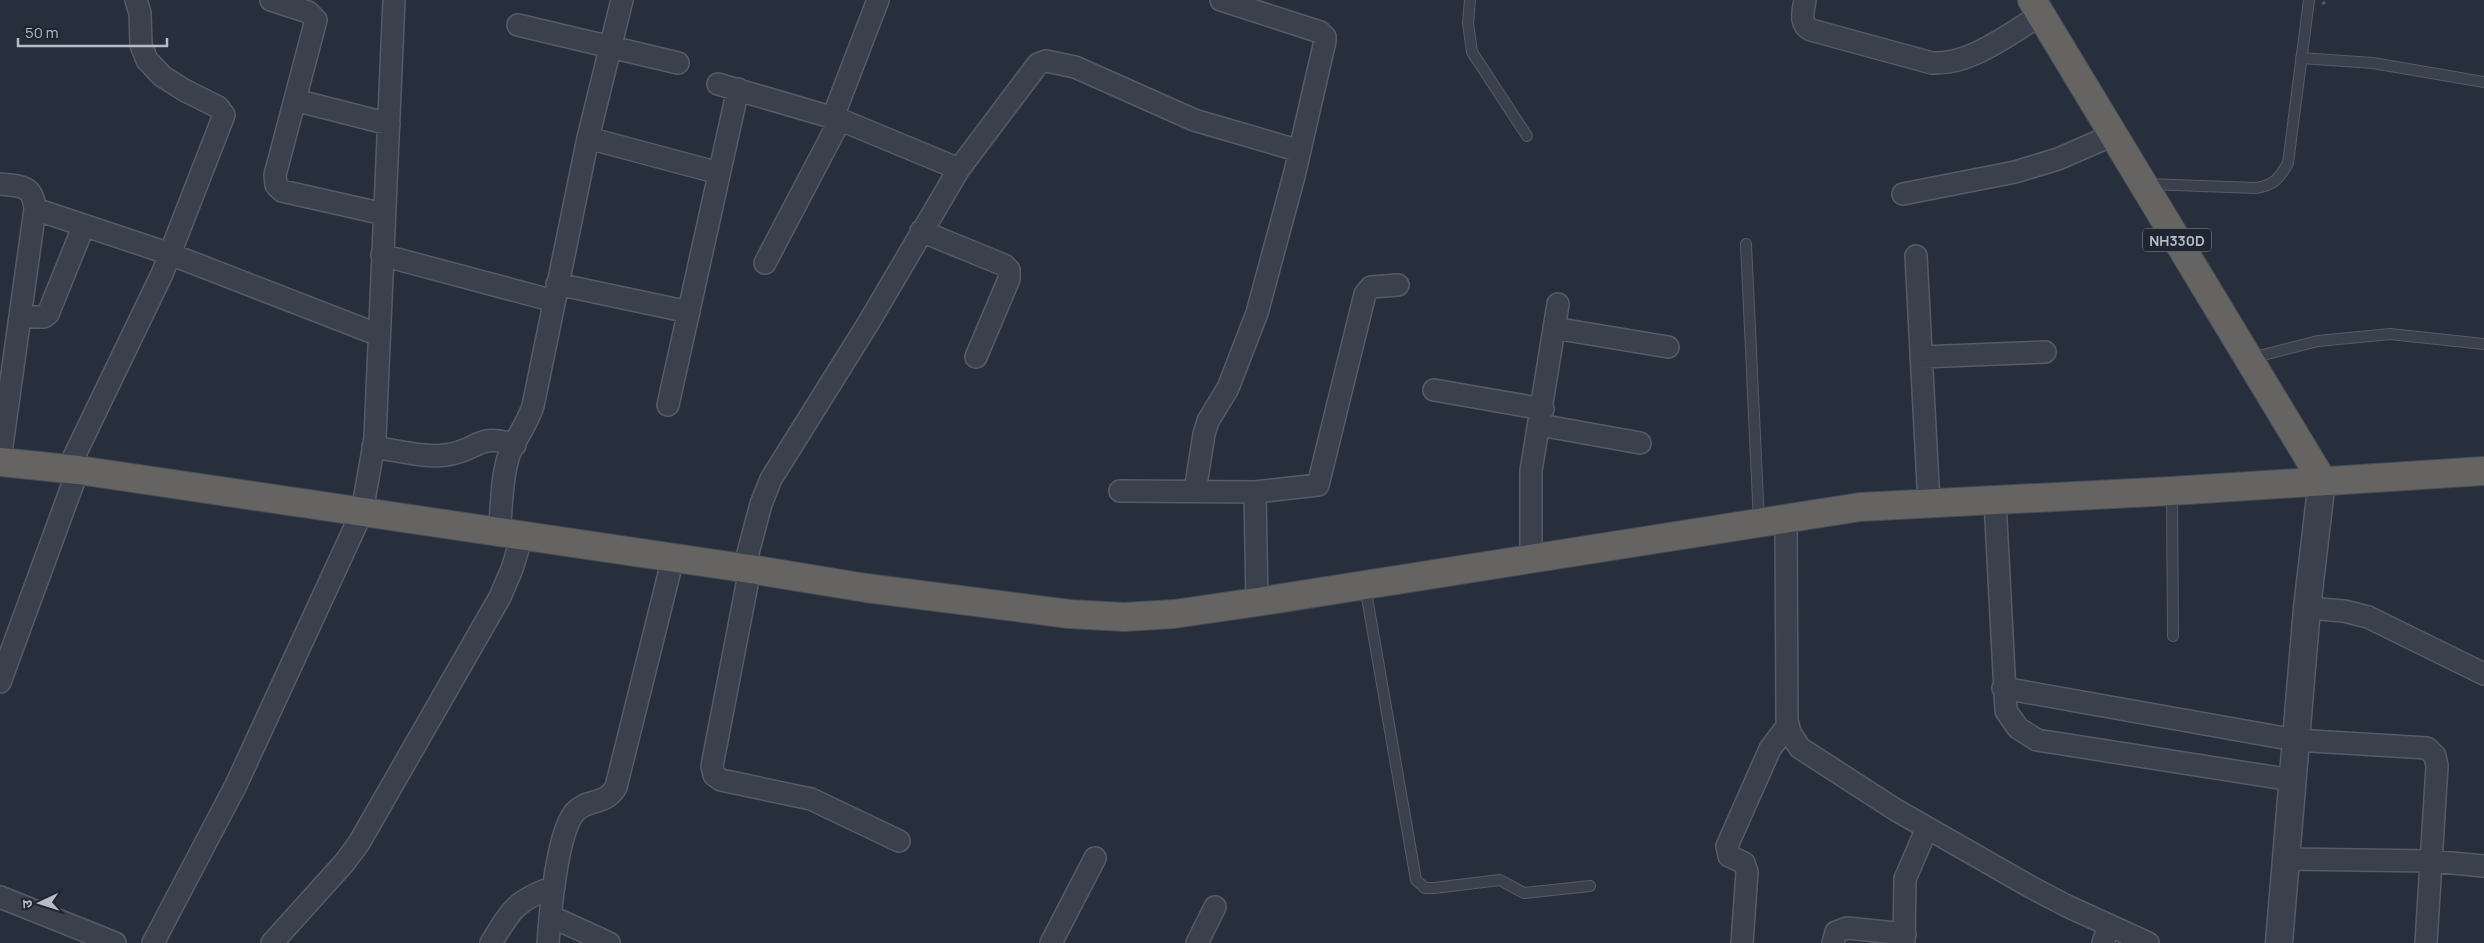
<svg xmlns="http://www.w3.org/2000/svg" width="2484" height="943" viewBox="0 0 2484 943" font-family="Manrope,'Noto Sans Devanagari',sans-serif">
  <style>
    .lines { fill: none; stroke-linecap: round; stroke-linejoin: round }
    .service-casing { stroke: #565c67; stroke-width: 12 }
    .minor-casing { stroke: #565c67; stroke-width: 24 }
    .tertiary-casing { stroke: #565c67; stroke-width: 29 }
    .trunk-casing { stroke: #464c57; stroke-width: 30 }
    .path { stroke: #49595c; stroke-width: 3; stroke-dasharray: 4 4; stroke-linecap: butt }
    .service { stroke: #3b414c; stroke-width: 10 }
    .minor { stroke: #3b414c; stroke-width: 21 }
    .tertiary { stroke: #3b414c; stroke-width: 26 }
    .trunk { stroke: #656462; stroke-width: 28 }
    .labels { text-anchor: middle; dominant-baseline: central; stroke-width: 4; stroke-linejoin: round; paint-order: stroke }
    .shield { fill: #202631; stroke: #8a909a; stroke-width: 1 }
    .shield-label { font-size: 14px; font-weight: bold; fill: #b7bdc7 }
  </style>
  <rect width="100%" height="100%" fill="#272f3c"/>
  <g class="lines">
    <defs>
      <path id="service" d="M1470,0l-2,23 4,29 55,84
        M2301,58l72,5 111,19
        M2147,184l109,4c18,-3 23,-9 32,-25l21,-163
        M1746,244l13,278
        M2251,358l67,-17 72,-7 94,10
        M2172,492l1,144
        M1365,586l51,294 9,8h9l66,-8 24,13 66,-7"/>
      <path id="minor" d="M271,0l37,12 8,8 -41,155 1,10 6,6 102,23
        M1805,0c-2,12 -6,24 6,30l121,33c39,2 76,-29 109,-48
        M518,25l160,38
        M718,84l123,36 118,49
        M295,100l94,24
        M833,117l45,-117
        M588,138l131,35
        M0,184c21,2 33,1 35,25l-35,251
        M1903,194l112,-22 43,-13 55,-24
        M35,209l135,45 209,81
        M921,231l83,34 5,5v9l-33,78
        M382,255l172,46
        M1916,256l13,248
        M765,263l75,-143
        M557,284l132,28
        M20,317h24l4,-3 36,-89
        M1554,328l114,19
        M1921,357l124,-5
        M1434,390l109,19
        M668,405l70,-316
        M1540,425l100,18
        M373,447c23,3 50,11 73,8 33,-4 30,-23 69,-10
        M68,469l94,-195 62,-159 -6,-8 -34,-17 -22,-14 -15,-16 -6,-15 -1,-32 -4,-13
        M1120,491l135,1 63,-7 47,-191 6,-7 27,-2
        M1195,491l9,-57 4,-13 20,-33 29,-75 37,-137 31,-135v-4l-5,-5 -99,-32
        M1255,492l2,110
        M1995,501l11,210 12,17 19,12 255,40
        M1786,518l1,202 3,13 10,15 96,62 133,76 38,20 81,37
        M499,532c3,-24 2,-54 10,-77 7,-17 18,-31 24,-49l55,-268 34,-138
        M1531,558v-87l27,-167
        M744,568l17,-64 10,-25 98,-157 90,-153 79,-105 8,-3 29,6 119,53 106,31
        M750,569l-38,197 2,9 7,5 90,19 88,42
        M2307,608l37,3 24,6 116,57
        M0,682l78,-212
        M2003,688l292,52 132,8 8,8 2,10 -11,177
        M2287,859l144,2 53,5
        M0,897l115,46
        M550,916l59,27
        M153,943l83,-158 126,-273 13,-74 19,-438
        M272,943l73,-81 14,-19 141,-246 12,-28 10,-33
        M491,943c20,-33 25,-43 63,-56
        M548,943c2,-28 9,-111 27,-131 13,-14 30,-6 41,-25l57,-229
        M1051,943l44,-85
        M1197,943l18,-36
        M1742,943l5,-71 -3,-9 -15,-7 -2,-10 43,-97 18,-24
        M1833,943l3,-11 11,-4 58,6
        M1904,943l1,-64 22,-51
        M2103,943l6,-18"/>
      <path id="tertiary" d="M2279,943l28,-335 15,-128"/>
      <path id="trunk" d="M2032,0l290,480
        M0,462l78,8 672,99 116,19 203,26 55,3 50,-3 83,-12 603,-95 312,-16 312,-20"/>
    </defs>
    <!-- service casing -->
    <use href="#service" class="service-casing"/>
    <!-- minor casing -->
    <use href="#minor" class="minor-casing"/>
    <!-- tertiary casing -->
    <use href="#tertiary" class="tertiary-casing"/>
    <!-- trunk casing -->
    <use href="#trunk" class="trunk-casing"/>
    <!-- path -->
    <path class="path" d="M2322,4l7,-4"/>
    <!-- service -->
    <use href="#service" class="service"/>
    <!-- minor -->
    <use href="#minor" class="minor"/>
    <!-- tertiary -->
    <use href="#tertiary" class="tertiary"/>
    <!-- trunk -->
    <use href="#trunk" class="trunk"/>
  </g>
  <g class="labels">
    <!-- shield labels -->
    <rect class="shield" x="2143" y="228.5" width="68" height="23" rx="4"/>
    <g class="shield-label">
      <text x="2177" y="240">NH330D</text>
    </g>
  </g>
  <!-- north arrow -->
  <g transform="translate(40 903) rotate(266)" stroke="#202631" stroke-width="4" paint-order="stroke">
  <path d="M0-4L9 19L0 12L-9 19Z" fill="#b7bdc7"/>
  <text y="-8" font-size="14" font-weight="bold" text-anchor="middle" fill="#b7bdc7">उ</text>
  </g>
  <!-- scale -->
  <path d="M18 38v8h149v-8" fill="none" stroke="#b7bdc7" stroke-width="2.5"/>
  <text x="25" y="38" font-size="15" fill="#b7bdc7" stroke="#202631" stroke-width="4" paint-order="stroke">50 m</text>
</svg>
